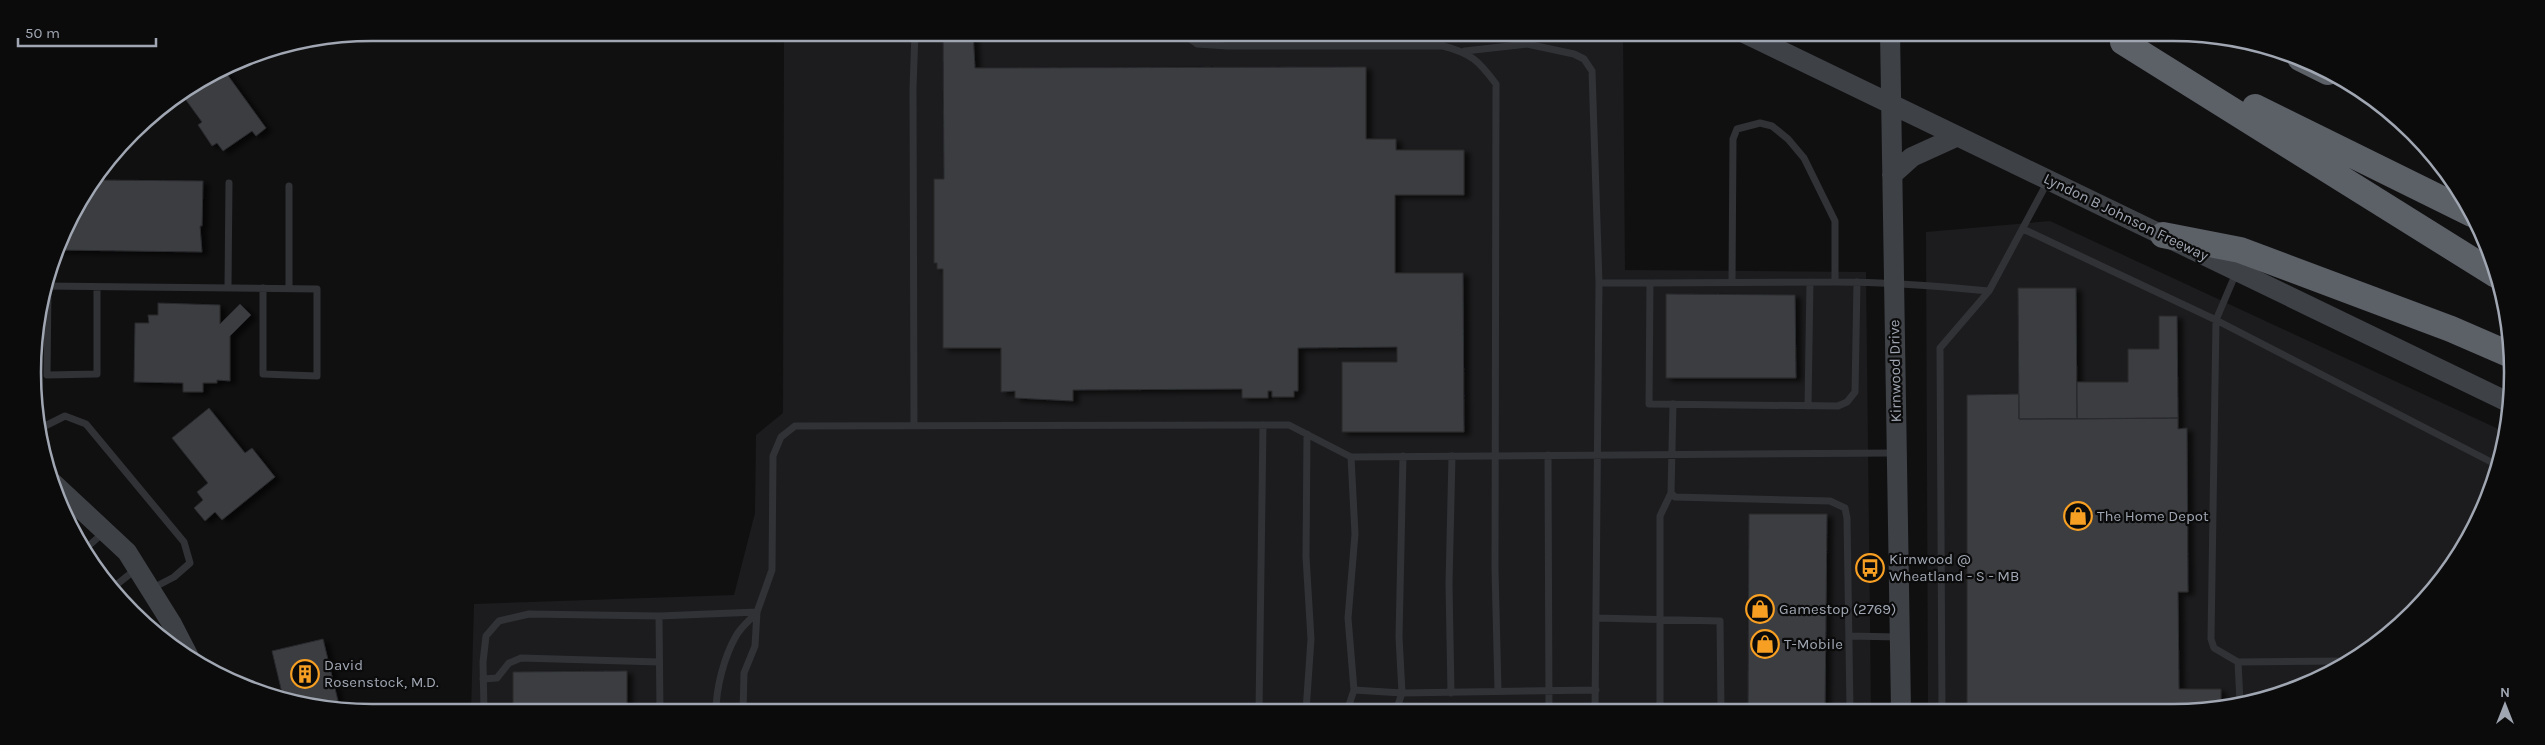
<svg xmlns="http://www.w3.org/2000/svg" width="2545" height="745" viewBox="0 0 2545 745" font-family="Karla,sans-serif">
  <style>
    .built { fill: #1c1c1e }
    .building { fill: #3b3d41; stroke: #292a2d; filter: url(#shadow) }
    .lines { fill: none; stroke-linecap: round; stroke-linejoin: round }
    .lane { stroke: #303236; stroke-width: 7 }
    .secondary { stroke: #3e4146; stroke-width: 20 }
    .highway { stroke: #5c6067; stroke-width: 26 }
    .labels { text-anchor: middle; dominant-baseline: central; stroke-width: 4.5; stroke-linejoin: round; paint-order: stroke }
    .street-label { font-size: 15px; fill: #a0a7b2; stroke: #0b0b0c }
    .poi-label { font-size: 15px; fill: #a0a7b2; stroke: #0b0b0c; text-anchor: start }
    .rim { fill: none; stroke: #a0a7b2; stroke-width: 2.5 }
  </style>
  <defs>
    <filter id="shadow"><feDropShadow dx="5.5" dy="3" stdDeviation="2.5" flood-color="#0009"/></filter>
  </defs>
  <rect width="100%" height="100%" fill="#101011"/>
  <!-- built -->
  <path class="built" d="M784,33h839l2,237 241,2 5,438 -1400,2 3,-108 260,-9 21,-82 1,-78 27,-22z
    M2050,221l457,212 -30,90 -64,90 -90,65 -106,32h-289l-2,-478z"/>
  <!-- building -->
  <path class="building" d="M943,32h30l2,36 391,-1v72h30v11h68v45h-69v78h68l1,159h-122v-70h55v-15l-99,1v43h-4v6h-22v-6h-4v7h-26v-9l-169,1v11l-58,-3v-7l-14,1v-44h-58v-79h-6v-6h-3v-84h10z
    M224,70l42,58 -10,8 -4,-5 -29,20 -6,-8 -5,3 -14,-21 4,-3 -19,-26z
    M94,180l109,1 -1,45h-2l2,26 -145,-2 11,-28z
    M2018,288h58l1,131h-58z
    M1666,294l129,1 1,83h-130z
    M158,303l62,2v19l20,-20 11,11 -21,21v45l-13,-1v3h-14v9h-20v-9l-49,-1 1,-59h14l-1,-8h10z
    M2159,316h18l1,102 -101,1v-37h51v-33h31z
    M2019,394v25l159,-1v11l9,-1 1,164h-10l1,97h42v19l-254,2v-315z
    M209,408l36,45 7,-5 23,29 -53,43 -7,-8 -10,9 -11,-13 9,-8 -6,-8 11,-9 -36,-45z
    M1749,514h78l-2,196h-77z
    M323,639l15,62 -24,6 -31,-10 -11,-46z
    M627,671v41h-114v-40z"/>
  <g class="lines">
    <!-- lane -->
    <path class="lane" d="M1180,32l17,12 30,2h216c28,7 36,15 53,38l-1,485 3,122
      M1465,51l62,-7 47,10 10,5 8,12 7,212
      M2023,229l193,91 281,145
      M2236,273l-20,47 -5,319 3,9 24,14 2,40
      M1732,282l1,-143 4,-10 23,-6 12,3 16,13 16,19 31,63v61
      M1857,282l-2,110 -8,10 -9,4 -189,-2 1,-121 185,-1c52,0 103,4 154,9l58,-108
      M44,286c91,1 182,2 273,3v87l-54,-2v-86
      M48,286l-1,89 50,-1v-87
      M228,288l1,-105
      M289,288v-102
      M1808,406l2,-124
      M914,425l-1,-337 2,-56
      M41,428l24,-12 21,8 98,118 6,21 -16,14 -23,12
      M1548,455l1,256
      M1671,493l4,4 155,4 15,7 2,10 3,192
      M84,550l19,-17
      M111,589l24,-19
      M1596,618l124,3 1,89
      M1849,636l50,1
      M2238,662l107,-1
      M483,679l14,-1 12,-15 12,-5 138,4
      M1354,690l48,3 -3,-56 4,-181
      M1451,693l-2,-109 3,-128
      M1660,710v-194l11,-23 2,-89
      M1942,710l-2,-362 49,-57
      M1259,711l4,-286
      M1306,711l5,-72 -5,-82 1,-123
      M1347,711l7,-21 -6,-72 7,-84 -4,-77
      M1396,711l6,-18 194,-3
      M1595,711l4,-428h51
      M484,712l-1,-50 3,-26 13,-15 30,-7 130,2
      M660,712l-1,-96 98,-4
      M716,712c0,-24 8,-55 20,-76 5,-9 14,-16 21,-24
      M743,712l1,-39 11,-27 2,-34 15,-42 1,-114 8,-19 14,-11 494,-1 62,32 545,-4"/>
    <!-- secondary -->
    <path class="secondary" d="M1742,32l768,371
      M1890,32l11,678
      M1892,175l20,-18 44,-20
      M53,483l74,69 45,72 17,33"/>
    <!-- highway -->
    <path class="highway" d="M2123,42l373,233
      M2300,58l28,14
      M2255,107l217,107
      M2163,235l77,15 211,79 60,26"/>
  </g>
  <!-- icons -->
  <defs>
    <symbol id="shop-ring" viewBox="-11 -11 22 22"><circle r="9.5" fill="#0b0b0c" stroke="#f79f22" stroke-width="1.5"/><path d="M-5-2.5h2.3a2.7 3.5 0 0 1 5.4 0H5L5.5 6h-11ZM-1.5-2.5h3a1.5 2.3 0 0 0-3 0Z" fill="#f79f22"/></symbol>
    <symbol id="bus-ring" viewBox="-11 -11 22 22"><circle r="9.5" fill="#0b0b0c" stroke="#f79f22" stroke-width="1.5"/><path d="M-5-6H5V4H4V6H2V4H-2V6H-4V4H-5ZM-3.5-4V0h7V-4ZM-3.5 1.2v1.5H-2V1.2ZM2 1.2v1.5H3.5V1.2Z" fill="#f79f22"/></symbol>
    <symbol id="building-ring" viewBox="-11 -11 22 22"><circle r="9.5" fill="#0b0b0c" stroke="#f79f22" stroke-width="1.5"/><path d="M-4-6H4V6H1V3H-1V6H-4ZM-2.5-4.3h1.7v1.8h-1.7ZM.8-4.3h1.7v1.8H.8ZM-2.5-1h1.7V.8h-1.7ZM.8-1h1.7V.8H.8Z" fill="#f79f22"/></symbol>
  </defs>
  <g fill-rule="evenodd">
    <use href="#shop-ring" x="2062" y="500" width="32" height="32"/>
    <use href="#bus-ring" x="1854" y="552" width="32" height="32"/>
    <use href="#shop-ring" x="1744" y="593" width="32" height="32"/>
    <use href="#shop-ring" x="1749" y="628" width="32" height="32"/>
    <use href="#building-ring" x="289" y="658" width="32" height="32"/>
  </g>
  <g class="labels">
    <!-- street labels -->
    <g class="street-label">
      <text transform="translate(2126 217) rotate(26)">Lyndon B Johnson Freeway</text>
      <text transform="translate(1895 371) rotate(-91)">Kirnwood Drive</text>
    </g>
    <!-- poi labels -->
    <g class="poi-label">
      <text x="2097" y="516">The Home Depot</text>
      <text x="1889" y="559">Kirnwood @<tspan x="1889" dy="17">Wheatland - S - MB</tspan></text>
      <text x="1779" y="609">Gamestop (2769)</text>
      <text x="1784" y="644">T-Mobile</text>
      <text x="324" y="665">David<tspan x="324" dy="17">Rosenstock, M.D.</tspan></text>
    </g>
  </g>
  <!-- crop -->
  <path d="M0 0H2545V745H0ZM372 41H2173A331 331 0 0 1 2504 372V373A331 331 0 0 1 2173 704H372A331 331 0 0 1 41 373V372A331 331 0 0 1 372 41Z" fill="#0b0b0c" fill-rule="evenodd"/>
  <path class="rim" d="M372 41H2173A331 331 0 0 1 2504 372V373A331 331 0 0 1 2173 704H372A331 331 0 0 1 41 373V372A331 331 0 0 1 372 41Z"/>
  <!-- north arrow -->
  <g transform="translate(2505 705)" stroke="#0b0b0c" stroke-width="4" paint-order="stroke">
  <path d="M0-4L9 19L0 12L-9 19Z" fill="#a0a7b2"/>
  <text y="-8" font-size="14" font-weight="bold" text-anchor="middle" fill="#a0a7b2">N</text>
  </g>
  <!-- scale -->
  <path d="M18 38v8h138v-8" fill="none" stroke="#a0a7b2" stroke-width="2.5"/>
  <text x="25" y="38" font-size="15" fill="#a0a7b2" stroke="#0b0b0c" stroke-width="4" paint-order="stroke">50 m</text>
</svg>
